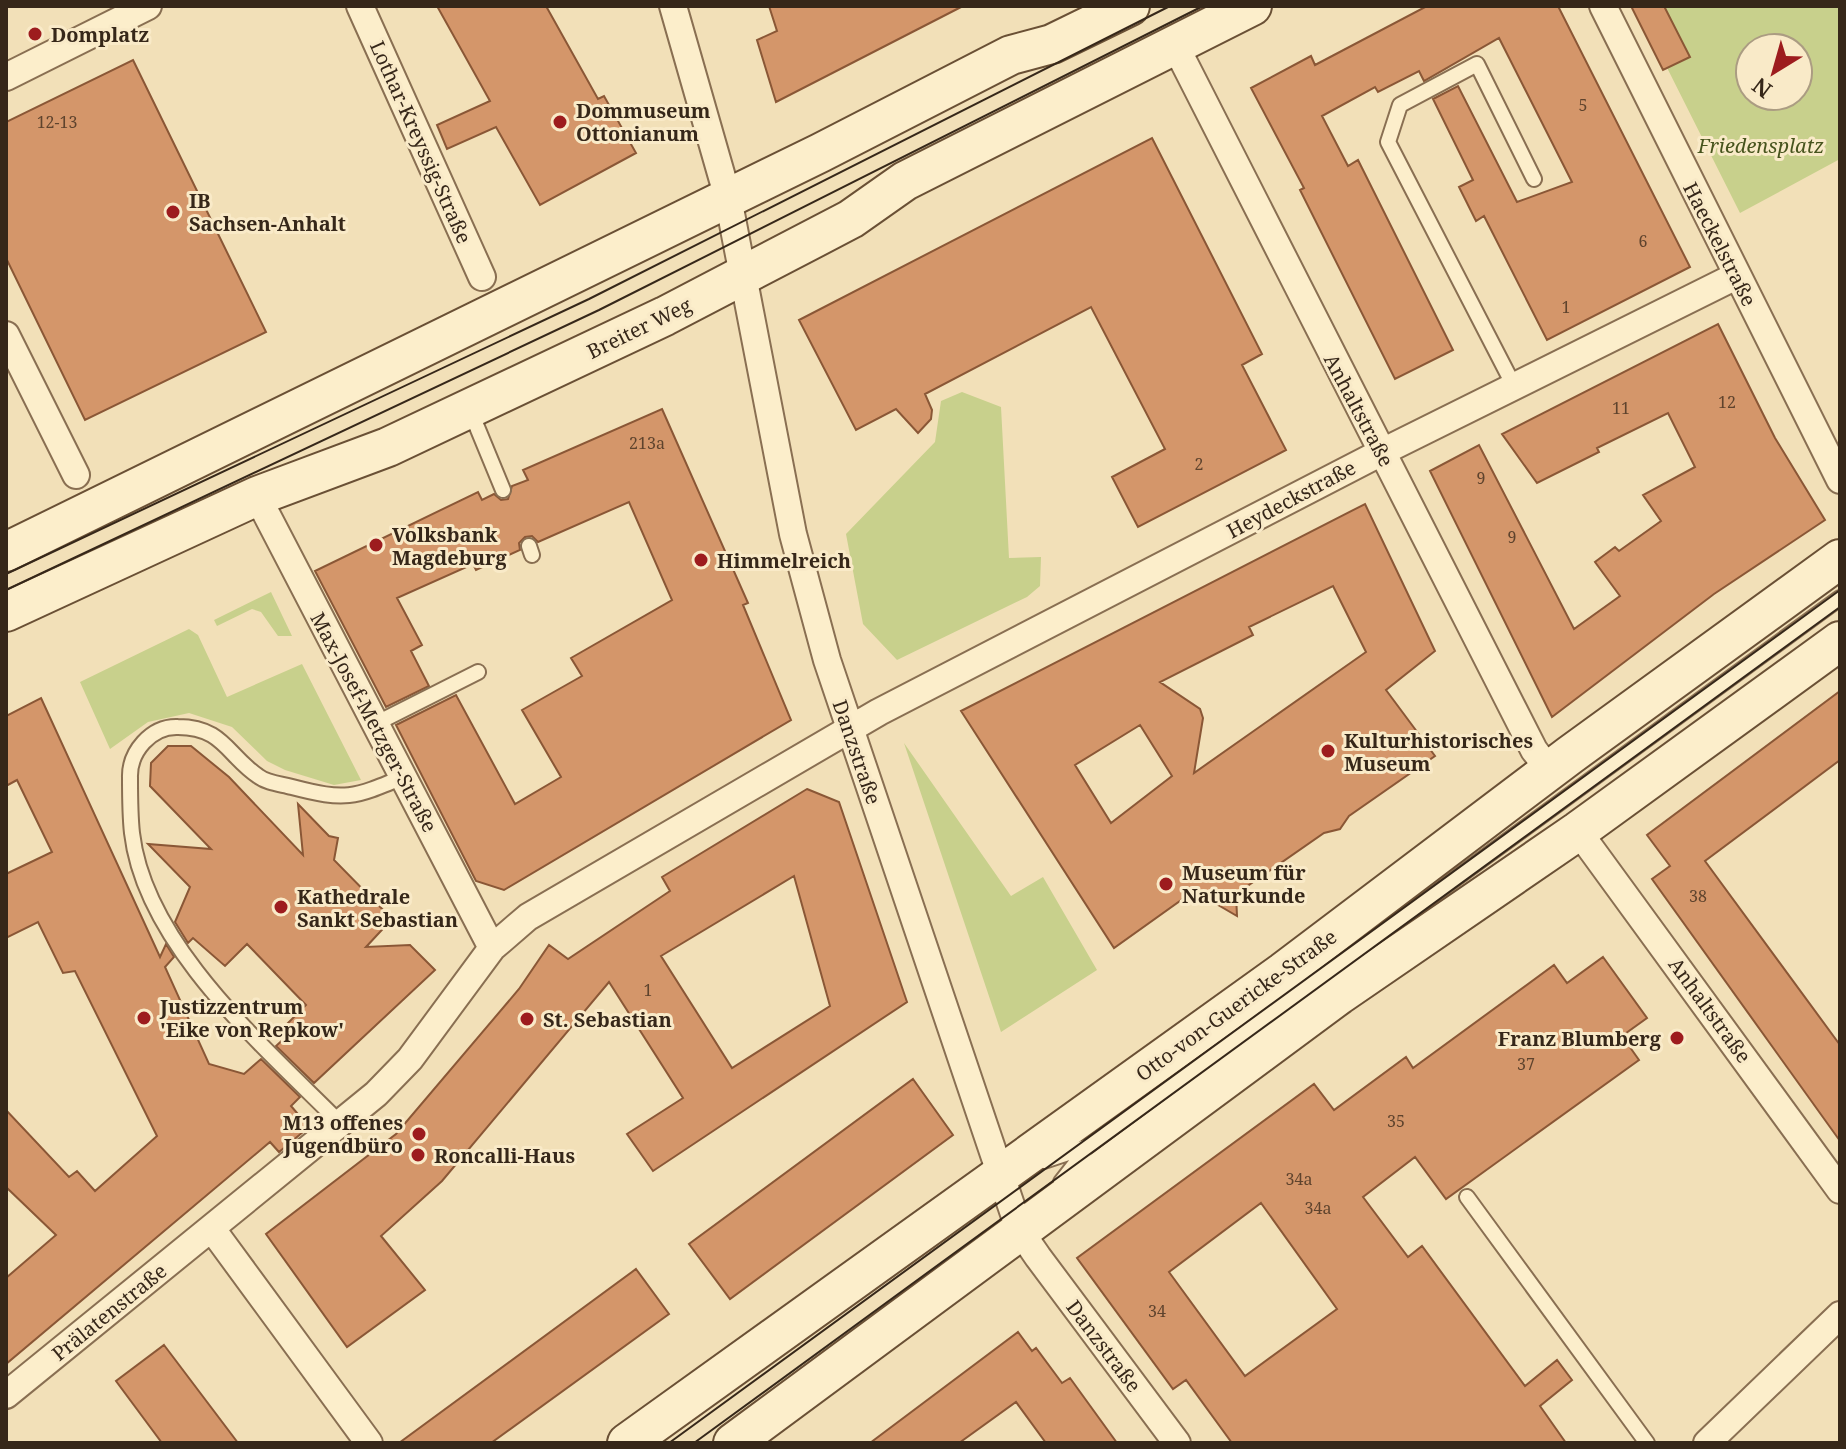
<svg xmlns="http://www.w3.org/2000/svg" width="1846" height="1449" viewBox="0 0 1846 1449" font-family="'Noto Serif',serif">
  <style>
    .green { fill: #c8d08c; fill-rule: evenodd }
    .building { fill: #d4966a; stroke: #8a5736; stroke-width: 2; fill-rule: evenodd }
    .lines { fill: none; stroke-linecap: round; stroke-linejoin: round }
    .lane-casing { stroke: #896f52; stroke-width: 18 }
    .street-casing { stroke: #896f52; stroke-width: 30 }
    .secondary-casing { stroke: #6a5035; stroke-width: 42 }
    .lane { stroke: #fceecb; stroke-width: 14 }
    .street { stroke: #fceecb; stroke-width: 26 }
    .secondary { stroke: #fceecb; stroke-width: 38 }
    .tram { stroke: #362719; stroke-width: 2 }
    .poi-dot { fill: #9d1c1e; stroke: #f9eac8; stroke-width: 3 }
    .labels { text-anchor: middle; dominant-baseline: central; stroke-width: 6; stroke-linejoin: round; paint-order: stroke }
    .number-label { font-size: 16px; fill: #5e432d }
    .poi-label { font-size: 20px; font-weight: bold; fill: #362719; stroke: #f9eac8; text-anchor: start }
    .street-label { font-size: 20px; fill: #362719; stroke: #f9eac8 }
    .park-label { font-size: 20px; font-style: italic; fill: #47541d; stroke: #f9eac8 }
  </style>
  <rect width="100%" height="100%" fill="#f2e0b8"/>
  <!-- green -->
  <path class="green" d="M1636,6h204v153l-100,54zM1750,48h48v48h-48z
    M962,392l39,15 8,151 32,-1 -1,29 -13,11 -130,63 -34,-36 -17,-90 89,-92 6,-41z
    M271,592l21,44h-14l-17,-24 -9,-3 -35,17 -3,-6z
    M189,629l9,6 29,62 75,-33 59,116 -27,5 -49,-15 -18,-9 -35,-34 -43,-14 -41,9 -38,27 -30,-67z
    M904,743l107,153 32,-19 54,93 -96,62z"/>
  <!-- building -->
  <path class="building" d="M437,6h109l52,93 6,-3 32,57 -96,52 -44,-78 -49,22 -10,-24 53,-24z
    M769,6h194l-187,96 -19,-62 20,-9z
    M1427,6h131l132,261 -143,73 -63,-124 -8,5 -17,-34 14,-7 -40,-81 25,-13 59,116 55,-20 -73,-144 -75,43 -5,-10 -41,21 -3,-5 -53,29 26,50 10,-6 95,190 -58,29 -95,-189 4,-2 -53,-100 60,-32 4,9z
    M1631,6h33l26,51 -27,13z
    M133,60l133,272 -181,88 -79,-162v-136z
    M1152,138l110,216 -20,11 44,85 -148,77 -26,-50 53,-28 -74,-142 -166,87 7,16 -1,9 -13,14 -22,-24 -40,21 -57,-110z
    M1718,324l57,114 50,82 -111,74 -162,123 -122,-246 49,-26 95,184 46,-33 -25,-34 20,-15 4,4 42,-30 -18,-26 52,-28 -27,-54 -71,35 2,4 -62,31 -35,-49z
    M662,409l86,194 -5,2 48,115 -287,170 -28,-9 -80,-156 60,-30 59,109 46,-27 -39,-67 60,-34 -11,-18 101,-58 -43,-98 -91,40 -6,-6 -7,1 -6,6 1,7 -44,20 -3,-6 -76,34 25,47 -11,6 18,35 -43,21 -71,-136 163,-79 4,8 12,-6 7,6 7,-1 4,-13 16,-6 -5,-10z
    M1365,504l70,147 -49,39 49,66 -86,60 -9,13 -16,4 -88,61 1,22 -43,-25 -80,57 -153,-237zM1333,586l33,66 -172,121 9,-55 -3,-9 -40,-27 93,-47 -4,-8zM1140,725l32,51 -61,47 -36,-58z
    M1840,691v69l-135,101 135,184v96l-188,-262 18,-13 -23,-31z
    M41,698l119,259 6,-13 8,13 -9,10 44,97 35,10 17,-15 39,38 -9,9 18,21 -30,25 -9,-10 -264,222v-86l50,-43 -50,-48v-77l63,67 8,-6 18,20 62,-55 -82,-165 -12,2 -25,-51 -32,16v-64l46,-22 -35,-72 -11,6v-70z
    M168,746h23l38,31 74,78 -5,-51 31,32 9,2 -4,22 58,59 -26,28 44,-2 25,25 -121,113 -38,-37 12,-11 -6,-6 24,-24 -59,-61 -22,22 -32,-28 -5,5 -13,-21 15,-35 -42,-43 63,5 -61,-63 1,-23z
    M807,789l32,13 68,200 -254,169 -26,-37 56,-36 -74,-116 -167,199 -61,55 44,54 -78,57 -81,-113 130,-100 123,-145 30,-44 19,14 102,-68 -8,-14zM794,876l36,130 -98,62 -71,-112z
    M1603,957l44,61 -25,18 17,24 -193,139 -31,-42 -52,40 45,60 14,-11 103,140 32,-26 15,20 -32,26 26,37h-334l-46,-63 -13,9 -96,-131 237,-174 20,26 72,-53 7,11 141,-103 13,18zM1261,1203l76,106 -92,67 -76,-104z
    M913,1079l40,56 -223,164 -41,-55z
    M636,1269l33,45 -178,129h-92z
    M1018,1332l14,19 4,-3 26,35 8,-5 47,65h-71l-30,-41 -57,41h-89z
    M164,1345l74,98h-76l-46,-62z"/>
  <g class="lines">
    <defs>
      <path id="lane" d="M1514,386l-126,-244 12,-37 77,-41 57,115
        M470,410l33,80
        M529,546l3,9
        M375,724l103,-52
        M342,1125c-76,-77 -197,-179 -210,-292 -2,-18 -2,-37 -2,-55 -1,-26 21,-52 48,-51 45,0 49,28 80,49 9,7 23,8 34,11 54,14 61,11 111,-10
        M1044,1161l45,-15
        M1061,1182l28,-36 751,-548
        M1467,1197l180,246"/>
      <path id="street" d="M360,6l122,271
        M673,6l55,192 65,336 34,126 186,551 7,20 18,26 139,186
        M1603,6l237,474
        M1175,45l359,705 16,21
        M6,77l142,-71
        M6,335l70,140
        M257,496l235,452
        M1578,831l262,359
        M212,1229l157,214
        M6,1395l370,-301 34,-35 82,-111 36,-31 351,-205 503,-260 354,-176
        M1707,1443l133,-128"/>
      <path id="secondary" d="M6,552l814,-399 191,-98 41,-11 78,-38
        M6,612l251,-116 131,-49 277,-131 186,-97 54,-38 347,-175
        M627,1443l656,-471 287,-217 270,-196
        M733,1443l606,-448 239,-164 262,-190"/>
    </defs>
    <!-- lane casing -->
    <use href="#lane" class="lane-casing"/>
    <!-- street casing -->
    <use href="#street" class="street-casing"/>
    <!-- secondary casing -->
    <use href="#secondary" class="secondary-casing"/>
    <!-- lane -->
    <use href="#lane" class="lane"/>
    <!-- street -->
    <use href="#street" class="street"/>
    <!-- secondary -->
    <use href="#secondary" class="secondary"/>
    <!-- tram -->
    <path class="tram" d="M6,574l583,-275 581,-293
      M6,590l593,-280 604,-304
      M669,1443l1171,-853
      M694,1443l1146,-836"/>
  </g>
  <!-- markers -->
  <g class="poi-dot">
    <circle cx="35" cy="34" r="8"/>
    <circle cx="560" cy="122" r="8"/>
    <circle cx="173" cy="212" r="8"/>
    <circle cx="376" cy="545" r="8"/>
    <circle cx="701" cy="560" r="8"/>
    <circle cx="1328" cy="751" r="8"/>
    <circle cx="1166" cy="884" r="8"/>
    <circle cx="281" cy="907" r="8"/>
    <circle cx="144" cy="1018" r="8"/>
    <circle cx="527" cy="1019" r="8"/>
    <circle cx="1677" cy="1038" r="8"/>
    <circle cx="419" cy="1134" r="8"/>
    <circle cx="418" cy="1155" r="8"/>
  </g>
  <g class="labels">
    <!-- number labels -->
    <g class="number-label">
      <text x="1583" y="105">5</text>
      <text x="57" y="122">12-13</text>
      <text x="1643" y="241">6</text>
      <text x="1566" y="307">1</text>
      <text x="1727" y="402">12</text>
      <text x="1621" y="408">11</text>
      <text x="647" y="443">213a</text>
      <text x="1199" y="464">2</text>
      <text x="1481" y="478">9</text>
      <text x="1512" y="537">9</text>
      <text x="1698" y="896">38</text>
      <text x="648" y="990">1</text>
      <text x="1526" y="1064">37</text>
      <text x="1396" y="1121">35</text>
      <text x="1299" y="1179">34a</text>
      <text x="1318" y="1208">34a</text>
      <text x="1157" y="1311">34</text>
    </g>
    <!-- poi labels -->
    <g class="poi-label">
      <text x="51" y="34">Domplatz</text>
      <text x="576" y="110">Dommuseum<tspan x="576" dy="23">Ottonianum</tspan></text>
      <text x="189" y="200">IB<tspan x="189" dy="23">Sachsen-Anhalt</tspan></text>
      <text x="392" y="534">Volksbank<tspan x="392" dy="23">Magdeburg</tspan></text>
      <text x="717" y="560">Himmelreich</text>
      <text x="1344" y="740">Kulturhistorisches<tspan x="1344" dy="23">Museum</tspan></text>
      <text x="1182" y="872">Museum für<tspan x="1182" dy="23">Naturkunde</tspan></text>
      <text x="297" y="896">Kathedrale<tspan x="297" dy="23">Sankt Sebastian</tspan></text>
      <text x="160" y="1006">Justizzentrum<tspan x="160" dy="23">'Eike von Repkow'</tspan></text>
      <text x="543" y="1019">St. Sebastian</text>
      <text x="1661" y="1038" text-anchor="end">Franz Blumberg</text>
      <text x="403" y="1122" text-anchor="end">M13 offenes<tspan x="403" dy="23">Jugendbüro</tspan></text>
      <text x="434" y="1155">Roncalli-Haus</text>
    </g>
    <!-- street labels -->
    <g class="street-label">
      <text transform="translate(421 142) rotate(66)">Lothar-Kreyssig-Straße</text>
      <text transform="translate(1720 244) rotate(63)">Haeckelstraße</text>
      <text transform="translate(639 328) rotate(-26)">Breiter Weg</text>
      <text transform="translate(1359 410) rotate(62)">Anhaltstraße</text>
      <text transform="translate(1291 499) rotate(-28)">Heydeckstraße</text>
      <text transform="translate(374 722) rotate(62)">Max-Josef-Metzger-Straße</text>
      <text transform="translate(857 752) rotate(71)">Danzstraße</text>
      <text transform="translate(1236 1005) rotate(-36)">Otto-von-Guericke-Straße</text>
      <text transform="translate(1710 1010) rotate(54)">Anhaltstraße</text>
      <text transform="translate(109 1312) rotate(-39)">Prälatenstraße</text>
      <text transform="translate(1104 1346) rotate(53)">Danzstraße</text>
    </g>
    <!-- park labels -->
    <g class="park-label">
      <text x="1761" y="145">Friedensplatz</text>
    </g>
  </g>
  <!-- border -->
  <rect width="1846" height="1449" fill="none" stroke="#362719" stroke-width="16"/>
  <!-- north arrow -->
  <g transform="translate(1774 72) rotate(217)"><circle r="38" fill="#f9eac8" stroke="#ab9c82" stroke-width="2"/>
  <path d="M0-6L14 30L0 20L-14 30Z" fill="#9d1c1e"/>
  <text y="-12" font-size="22" font-weight="bold" text-anchor="middle" fill="#362719">N</text>
  </g>
</svg>
